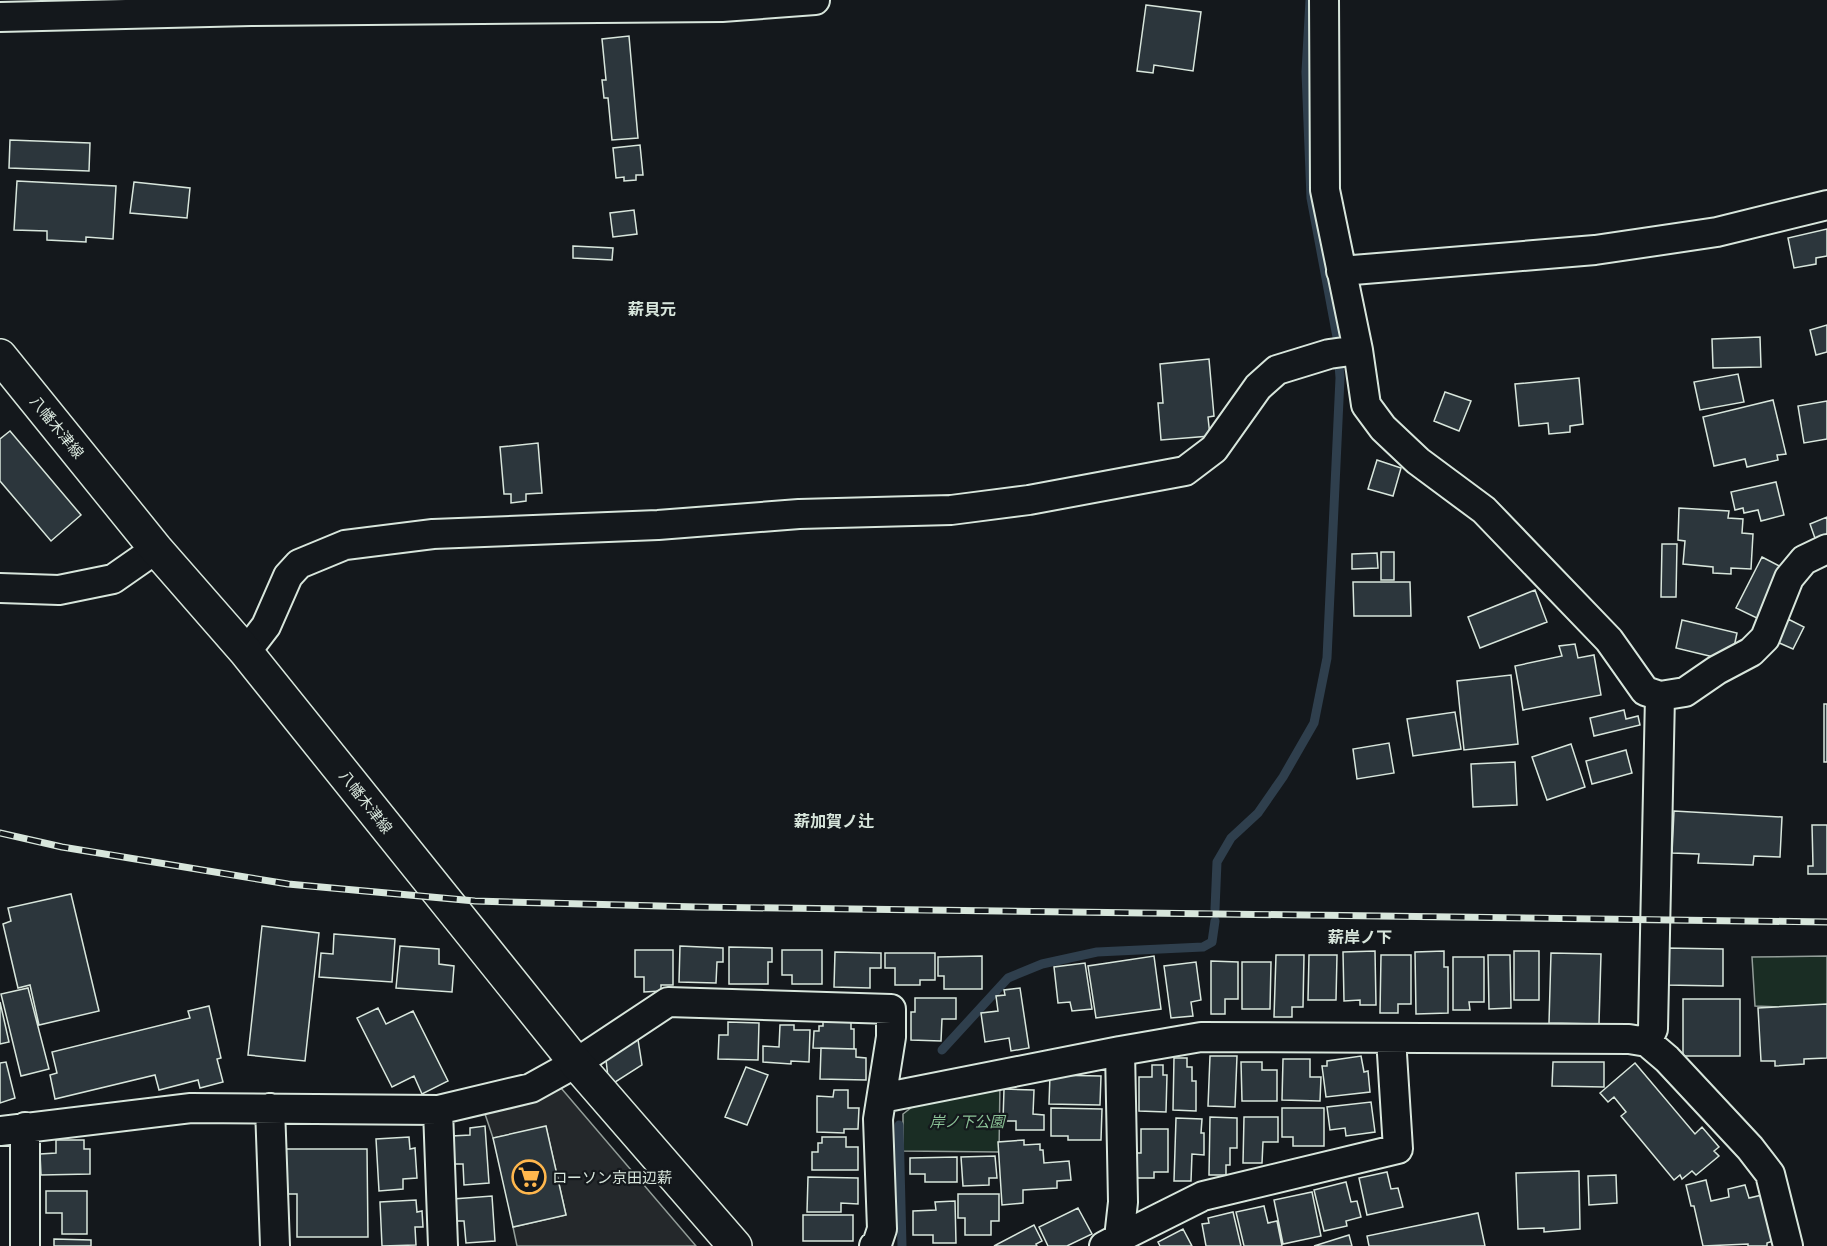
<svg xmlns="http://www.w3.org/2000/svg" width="1827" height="1246" viewBox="0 0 1827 1246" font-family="Merriweather,'Noto Sans JP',serif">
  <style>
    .green { fill: #1a2d24; stroke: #939e99; stroke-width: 1.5 }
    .parking { fill: #24282b; stroke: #939e99; stroke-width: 1.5 }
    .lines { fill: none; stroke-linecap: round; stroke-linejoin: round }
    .stream { stroke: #2f3f4d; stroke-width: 9 }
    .building { fill: #2c363c; stroke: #d8e6dc; stroke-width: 1.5 }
    .minor-casing { stroke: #d8e6dc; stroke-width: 32 }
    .primary-casing { stroke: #d8e6dc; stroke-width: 36 }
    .minor { stroke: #14181c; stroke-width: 28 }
    .primary { stroke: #14181c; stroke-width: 33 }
    .rail-casing { stroke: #d8e6dc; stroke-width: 7 }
    .rail { stroke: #14181c; stroke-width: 4.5; stroke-dasharray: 14; stroke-linecap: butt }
    .labels { text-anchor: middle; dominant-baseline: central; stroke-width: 4.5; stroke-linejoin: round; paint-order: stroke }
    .street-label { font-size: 15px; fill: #d8e6dc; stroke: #14181c }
    .park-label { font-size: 15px; font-style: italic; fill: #8ac095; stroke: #14181c }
    .poi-label { font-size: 15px; fill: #d8e6dc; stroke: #14181c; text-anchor: start }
    .neighbourhood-label { font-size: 16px; font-weight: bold; fill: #d8e6dc; stroke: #14181c }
  </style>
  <rect width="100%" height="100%" fill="#14181c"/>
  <!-- green -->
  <path class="green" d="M1827,956v53l-72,-3 -3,-49z
    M1000,1083l-1,69 -96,-1v-37l22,-17z"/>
  <!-- parking -->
  <path class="parking" d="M561,1088l135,158h-179l-4,-19 53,-12 -20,-88 -53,11 -8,-24 57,-18z"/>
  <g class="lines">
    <!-- stream -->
    <path class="stream" d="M1215,909l2,-47 14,-24 27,-25 25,-36 31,-54 13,-65 13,-280 -3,-41 -26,-139 -5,-126 4,-72
      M942,1050l66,-72 34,-14 55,-12 106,-5 9,-5 3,-21
      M899,1125l3,121"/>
  </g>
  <!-- building -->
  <path class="building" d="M1146,5l55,7 -8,59 -39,-6 -1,8 -16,-2z
    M629,36l9,102 -26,2 -4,-42h-4l-2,-18h4l-4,-41z
    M10,140l80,3 -1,28 -80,-3z
    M640,145l3,30h-7v5l-12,1v-4l-8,1 -3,-30z
    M17,181l99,5 -3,53 -27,-2v5l-39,-2v-9l-33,-1z
    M134,182l56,6 -3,30 -57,-5z
    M634,210l3,24 -24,3 -3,-24z
    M1827,229v27l-11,2v6l-22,4 -6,-30z
    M573,246l40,2 -1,12 -39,-2z
    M1827,325v27l-11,3 -6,-25z
    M1760,337l1,30 -48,1 -1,-29z
    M1209,359l5,57 -6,1 2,19 -49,4 -3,-37h5l-3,-39z
    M1738,374l6,28 -44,8 -6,-28z
    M1579,378l4,46 -13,2v6l-21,2 -1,-11 -29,3 -4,-42z
    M1445,392l26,9 -12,30 -25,-10z
    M1773,400l13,54 -9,1 1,5 -31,7 -2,-8 -31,7 -11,-49z
    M1827,401v38l-23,4 -6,-37z
    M10,431l71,84 -30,26 -51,-60v-42z
    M538,443l4,50 -16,1v7l-15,2v-9h-7l-4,-47z
    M1377,460l24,8 -8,28 -25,-7z
    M1776,482l8,33 -23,6 -3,-11 -14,3 -1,-5 -8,2 -4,-18z
    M1679,508l50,3 -1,7 15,1 -1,14 11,1 -2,35 -20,-1v6l-18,-1v-6l-30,-3 2,-23 -7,-1z
    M1827,517v23l-10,4 -7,-20z
    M1662,544h15l-1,53h-15z
    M1381,552h13v28h-13z
    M1377,553l1,15 -26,1v-15z
    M1762,557l25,13 -26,50 -25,-12z
    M1353,582h57l1,34h-57z
    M1535,590l12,32 -67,26 -12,-31z
    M1788,619l16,8 -11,22 -16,-7z
    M1682,620l55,13 -4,19 -9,-2 -2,9 -46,-11z
    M1575,644l3,14 16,-3 7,40 -78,15 -8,-44 47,-10 -3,-10z
    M1511,675l7,69 -54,6 -7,-69z
    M1824,704h3v58h-3z
    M1624,710l2,9 12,-3 2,9 -46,11 -4,-18z
    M1455,712l6,37 -48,7 -6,-37z
    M1389,743l5,30 -37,6 -4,-30z
    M1571,744l14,43 -38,13 -15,-43z
    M1626,750l6,23 -40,11 -6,-23z
    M1515,762l2,43 -44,2 -2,-43z
    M1674,811l108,6 -2,40 -26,-1 -1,9 -55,-2 1,-9 -27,-1z
    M1812,825h15v49h-19v-8h5z
    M71,894l28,117 -60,14 -9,-40 -12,3 -15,-64 8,-3 -3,-13z
    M262,926l57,7 -14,128 -57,-6z
    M334,934l61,5 -3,43 -73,-5 2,-24 12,1z
    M400,946l39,3v15l15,2 -2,26 -56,-4z
    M680,946l43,2v14h-6l-1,21 -37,-1z
    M729,947l43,1v14h-4v22h-39z
    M1666,948l57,1v37l-57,-1z
    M635,950h38v35h-12v6l-17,1v-15h-9z
    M782,950h40v34h-30v-9h-10z
    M1375,951l1,54h-16v-5l-16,1 -1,-49z
    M1444,951v16h4v46l-32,1 -1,-62z
    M1514,951h25v49h-25z
    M835,952l46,1v15h-11v20l-36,-1z
    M885,953h50v27h-15v5h-25v-17h-10z
    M1551,953l50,1 -2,70 -50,-1z
    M1276,955h28l-1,52h-11v10h-18z
    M1309,955h28l-1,45h-28z
    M1381,955h30v49h-13v9h-18z
    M1488,955h22l1,53 -22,1z
    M982,956v33h-38v-13h-6v-19z
    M1154,956l7,53 -65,9 -8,-52z
    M1453,957h31v45h-15l1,8h-17z
    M1211,961l27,1v37h-13v15h-14z
    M1196,962l5,38 -10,2 2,14 -22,2 -7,-52z
    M1242,962h29l-1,47h-28z
    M1085,963l7,46 -20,2 -2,-9 -12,1 -4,-36z
    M28,988l21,81 -28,7 -20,-82z
    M1020,988l9,60 -18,3 -2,-13 -24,4 -4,-29 17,-2 -2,-15 9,-1 -1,-5z
    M915,998h41v21h-14l-1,22 -30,-1v-28h4z
    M1683,999h57v57h-57z
    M0,1002l9,40 -9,2z
    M1827,1004v54l-23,1v5l-29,2v-5h-14l-3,-53z
    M209,1006l12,52 -4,1 6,23 -23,6 -2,-8 -39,10 -4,-15 -100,24 -5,-24 7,-2 -5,-21 138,-34 -2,-7z
    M378,1008l8,16 27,-13 35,70 -26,13 -8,-18 -22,11 -35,-69z
    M823,1020l28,1v8h3v20l-41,-1 1,-17h5v-5h4z
    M728,1022l31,1 -1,37 -40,-1 1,-24h9z
    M780,1025h14v5h16l-1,32 -18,-1v3l-28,-2v-16l16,1z
    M636,1027l6,38 -33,21 -4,-35z
    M821,1048l35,1v8l10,1v22l-46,-1z
    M1210,1056h27l-2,51 -27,-1z
    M1361,1056l3,16 4,-1 2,21 -44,5 -4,-31h5v-5z
    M1174,1058h13v9h5v14h4v30l-23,-1z
    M1283,1059h27v18h11l-1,24 -38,-1z
    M6,1062l9,36 -15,5v-40z
    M1241,1062h21v8h15v31h-35z
    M1553,1062h51v25l-52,-1z
    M1635,1063l60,71 7,-7 17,20 -5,4 5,5 -23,19 -4,-4 -10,8 -2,-4 -6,5 -53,-64 5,-4 -12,-15 -6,5 -8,-9z
    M1152,1065h11v10h4l-1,37 -27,-1v-34h13z
    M746,1067l22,8 -21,50 -22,-8z
    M1050,1075l51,1 -1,29 -51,-1z
    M1004,1089l30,1 -1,24 11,1v15h-28v-9h-13z
    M834,1090h14v18h11l-1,21h-14v4l-27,-1v-36l16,1z
    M1371,1102l4,30 -29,4 -1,-8 -15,2 -3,-23z
    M1051,1108l51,1 -1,31h-33v-4h-17z
    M1282,1108h42v38h-31v-9h-11z
    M1210,1117l27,1v30h-7v17h-4v10h-17z
    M1244,1117h34v25h-15l-1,21h-19z
    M1176,1118l26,1 -1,14h3v22l-12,-1 -1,27h-17z
    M485,1126l4,57 -25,2 -1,-21h-9l-2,-28 18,-1v-7z
    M546,1126l20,89 -53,12 -20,-89z
    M1141,1129h27v43h-14v6h-17v-25h4z
    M409,1137l1,12 5,-1 2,30 -14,1v10l-24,2 -3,-52z
    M822,1137h24v10h12v23h-46v-18h6v-9h4z
    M56,1140h28v9h6v25l-49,1 -1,-21 16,-1z
    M1024,1140v5l16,-1v6h3l1,13 25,-2 2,19 -14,1v7l-34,2v13l-21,2 -4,-63z
    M279,1149h88l1,88h-71v-43h-18z
    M995,1156l2,22h-8v7l-26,1 -2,-29z
    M957,1157v25h-32v-8h-15v-16z
    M1579,1171l1,58 -36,3v-4l-26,1 -2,-56z
    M1387,1172l4,17 7,-1 5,19 -36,8 -8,-37z
    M1616,1175l1,28 -28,2 -1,-29z
    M808,1177l50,1v26l-17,-1v9h-34z
    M1706,1180l5,21 18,-4 -1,-8 17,-4 4,13 13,-3 11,46 -6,2v3h-19v-2l-45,2 -9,-40h-3l-5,-21z
    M1346,1182l5,20 6,-1 4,16 -15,4 1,5 -23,5 -10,-41z
    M46,1191h41v43h-25v-21h-16z
    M1312,1192l9,44 -38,8 -9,-44z
    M958,1194h41v27h-8v14h-26v-17h-7z
    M492,1196l3,45 -29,2 -2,-22h-10l-1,-22z
    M416,1200l1,12 5,-1 1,16h-8l1,18 -34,1 -2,-44z
    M955,1201l1,42h-23v-8h-20v-24l23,-1 -1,-8z
    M1264,1206l4,17 9,-2 5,25h-38l-8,-34z
    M1078,1208l14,26 -25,12h-19l-9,-19z
    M1233,1212l8,34h-35l-4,-22 7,-1 -1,-5z
    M1478,1213l7,33h-116l-2,-10z
    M803,1215h50v26h-50z
    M1034,1225l8,16 -6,3 1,2h-43z
    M1183,1229l9,17h-32l-2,-4z
    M1349,1235l3,11h-38z
    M54,1239l37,1v6h-37z"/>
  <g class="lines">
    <defs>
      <path id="minor" d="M1324,0l1,190 33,160 8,55 17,23 35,33 66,49 125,130 36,51 15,5 25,-4 32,-22 34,-18 14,-14 24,-60 15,-18 23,-11
        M0,17l251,-6 471,-4 93,-7
        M1341,271l254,-21 122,-18 110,-27
        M0,588l59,2 54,-11 43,-30
        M246,652l20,-26 22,-50 11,-12 46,-19 88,-11 225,-9 141,-11 152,-4 78,-10 156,-29 29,-22 44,-62 19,-17 52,-16 29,-4
        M1647,1042l6,-13 7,-333
        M882,1098l238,-47
        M270,1108l5,138
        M438,1110l5,136
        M0,1131l191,-23 247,2 93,-22 45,-25 92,-61 223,7v28l-13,82 4,110 -5,15 -3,2
        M1119,1238l84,-42 195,-47 -7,-111
        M25,1246v-119
        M1104,1246l15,-8 4,-36 -3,-151 81,-14 428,2 18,3 20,17 83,89 20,26 18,72"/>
      <path id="primary" d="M0,356l156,193 90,103 330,411 159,183"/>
    </defs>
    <!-- minor casing -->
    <use href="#minor" class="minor-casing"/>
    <!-- primary casing -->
    <use href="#primary" class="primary-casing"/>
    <!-- minor -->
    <use href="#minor" class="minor"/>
    <!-- primary -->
    <use href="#primary" class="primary"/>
    <defs>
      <path id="rail" d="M0,833l62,14 226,37 187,17 222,6 1130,15"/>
    </defs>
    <!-- rail casing -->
    <use href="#rail" class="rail-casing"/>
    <!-- rail -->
    <use href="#rail" class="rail"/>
  </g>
  <!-- icons -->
  <defs>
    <symbol id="supermarket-ring" viewBox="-11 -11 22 22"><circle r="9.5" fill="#14181c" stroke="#ffb74d" stroke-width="1.5"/><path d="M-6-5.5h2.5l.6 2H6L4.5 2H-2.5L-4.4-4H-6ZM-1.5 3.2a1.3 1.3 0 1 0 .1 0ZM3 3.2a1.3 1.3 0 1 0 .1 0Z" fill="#ffb74d"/></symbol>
  </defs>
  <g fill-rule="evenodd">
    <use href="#supermarket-ring" x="510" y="1158" width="38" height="38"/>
  </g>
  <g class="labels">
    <!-- street labels -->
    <g class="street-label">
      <text transform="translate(57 427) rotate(51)">八幡木津線</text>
      <text transform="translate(366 802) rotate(52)">八幡木津線</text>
    </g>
    <!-- park labels -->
    <g class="park-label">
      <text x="967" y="1121">岸ノ下公園</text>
    </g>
    <!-- poi labels -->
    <g class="poi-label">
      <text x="552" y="1177">ローソン京田辺薪</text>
    </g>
    <!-- neighbourhood labels -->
    <g class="neighbourhood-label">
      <text x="652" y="309">薪貝元</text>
      <text x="834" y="821">薪加賀ノ辻</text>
      <text x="1360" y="937">薪岸ノ下</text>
    </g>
  </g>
</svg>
